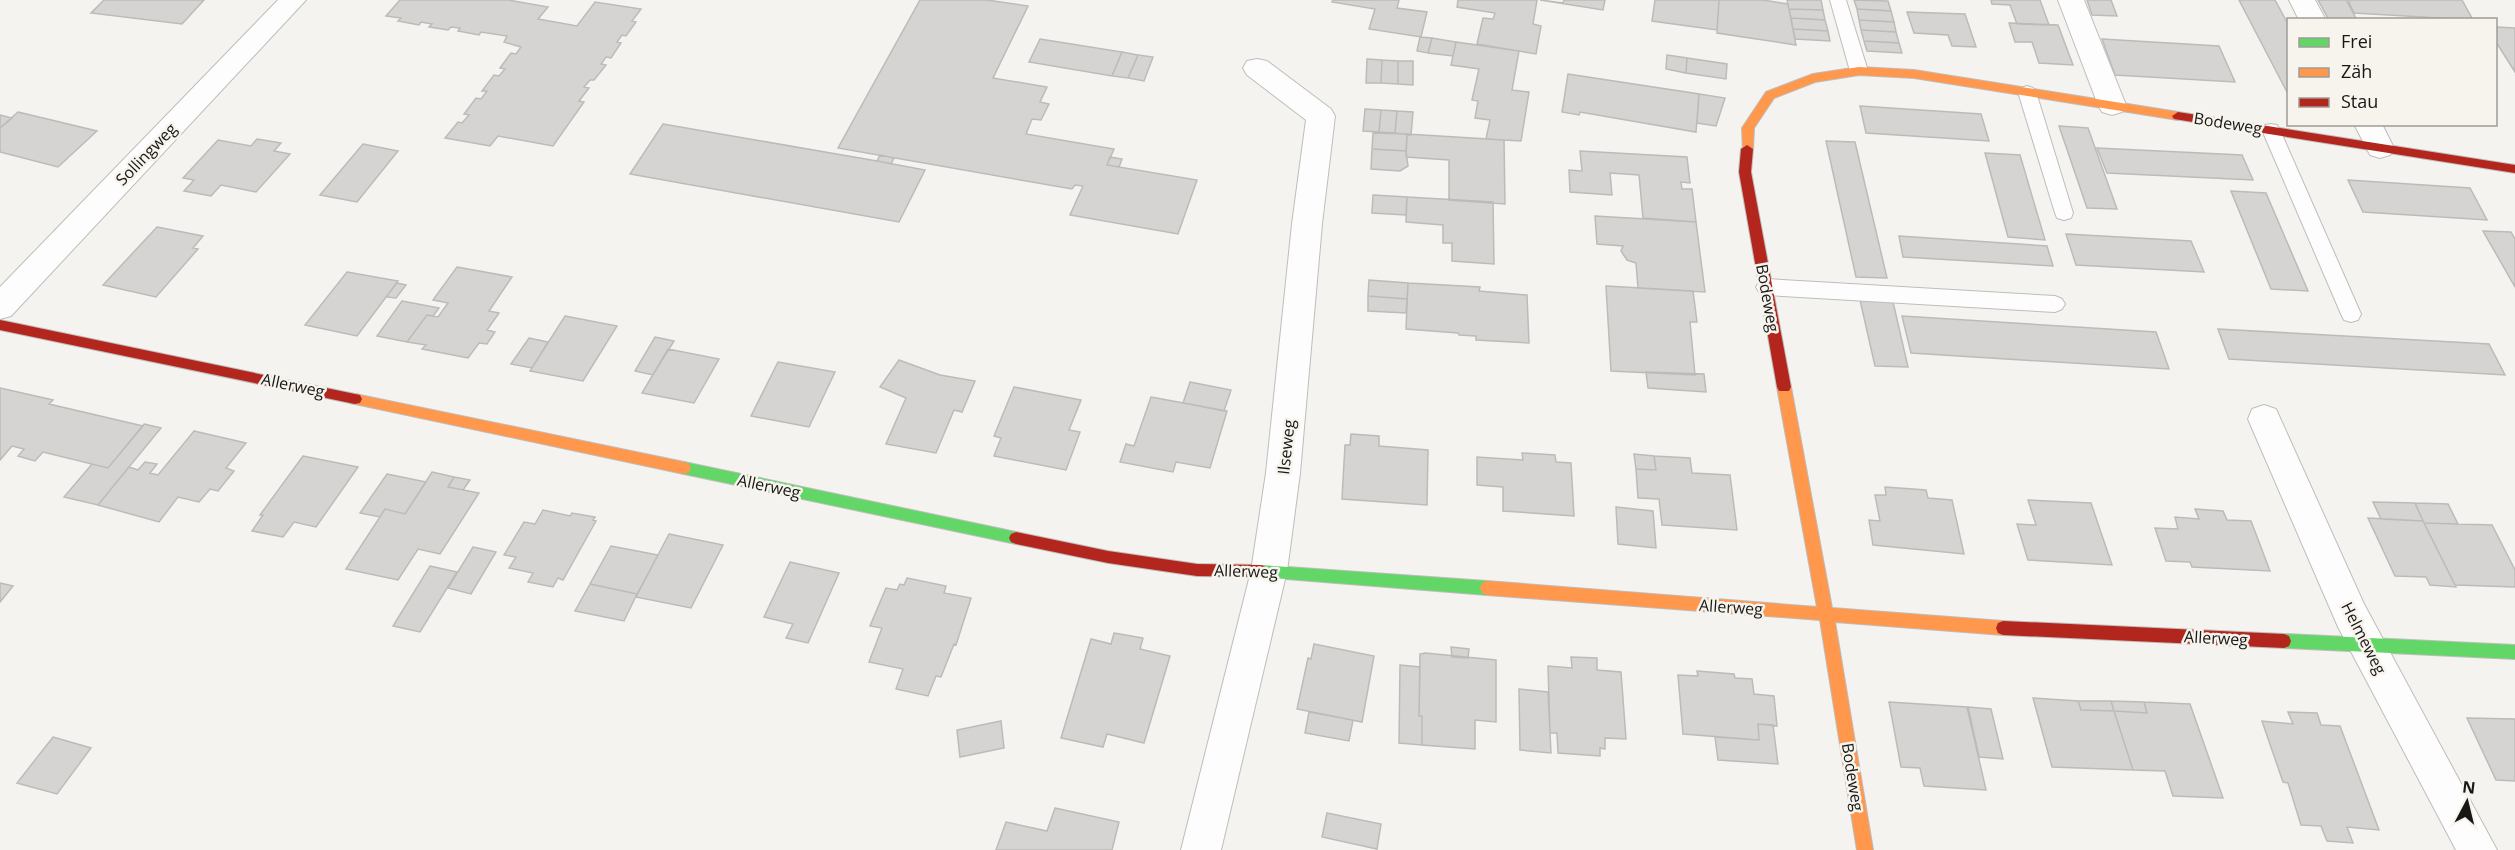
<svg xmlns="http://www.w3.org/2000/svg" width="2515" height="850" viewBox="0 0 2515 850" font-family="'Open Sans',sans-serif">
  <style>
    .building { fill: #d6d4d2; stroke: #bcbbb9; stroke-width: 1.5 }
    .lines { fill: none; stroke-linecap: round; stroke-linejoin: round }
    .lane-casing { stroke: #bfbdbb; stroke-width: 2 }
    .street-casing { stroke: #bfbdbb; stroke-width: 2 }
    .fast-casing { stroke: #bfbdbb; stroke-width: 2 }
    .slow-casing { stroke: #bfbdbb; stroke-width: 2 }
    .jam-casing { stroke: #bfbdbb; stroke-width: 2 }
    .lane { fill: #fefdfd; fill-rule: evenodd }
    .street { fill: #fefdfd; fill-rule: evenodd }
    .fast { fill: #63d668; fill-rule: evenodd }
    .slow { fill: #ff974d; fill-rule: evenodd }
    .jam { fill: #b3261e; fill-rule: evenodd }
    .labels { text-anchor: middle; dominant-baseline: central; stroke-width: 5; stroke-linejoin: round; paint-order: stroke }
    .street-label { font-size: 16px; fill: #181715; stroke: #f7f4ee }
  </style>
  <rect width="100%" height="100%" fill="#f5f3f0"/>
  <!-- building -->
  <path class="building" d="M104,0h100l-22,24 -91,-11z
    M400,0h108l40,7 -10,12 39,7 18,-24 46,7 -9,12 4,1 -10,14 -4,-1 -5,7 4,1 -10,15 -5,-1 -5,7 5,1 -12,15h-4l-6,7 5,1 -10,13 5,1 -31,44 -55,-10 -8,10 -45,-8 13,-16 4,1 7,-8 -5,-1 12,-16 5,1 6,-8h-5l12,-16 5,1 6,-7 -5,-1 11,-15 5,1 5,-7 -17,-5 3,-6 -26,-4 -2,3 -21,-4 2,-3 -9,-1 -3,3 -19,-3 3,-3 -11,-2 -2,3 -21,-4 3,-3 -15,-2z
    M920,0h67l41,6 -35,72 54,9 -7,15 9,2 -8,16 -9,-1 -6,15 88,15 -7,16 90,15 -19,54 -108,-19 13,-29 -8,-1 -3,4 -234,-41z
    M1333,0h66l-2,8 30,4 -6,25 -52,-8 6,-20 -43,-7z
    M1458,0h79l-4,24 8,2 -5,28 -59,-10 6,-26 10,1 2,-6 -38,-6z
    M1540,0l23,3 1,-3h41l-2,10z
    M1655,0h64l-2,30 -65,-9z
    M1719,0h44l25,4 8,41 -79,-12z
    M1787,0h34l2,10 -34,-1z
    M1854,0l34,1 3,10 -34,-2z
    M1991,0h49l9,25 -32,-1 -7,-19 -18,-1z
    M2087,0h24l6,16 -25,-1z
    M2239,0h36l13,24v70z
    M2318,0h28l11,20h-28z
    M2348,0h114l11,20 -119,-7z
    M1789,9l34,1 2,10 -34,-2z
    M1857,9l34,2 3,11 -35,-2z
    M1907,12l58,2 11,33 -24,-1 -4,-11 -34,-2z
    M1791,18l34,2 3,11 -35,-2z
    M1859,20l35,2 2,10 -35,-2z
    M2009,23l49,2 15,40 -34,-2 -7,-21h-17z
    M2496,27l19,1v44l-19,-30z
    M1793,29l35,2 2,10 -35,-2z
    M1861,30l35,2 3,11 -35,-2z
    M1420,37l12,1 -4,15 -11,-2z
    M1432,38l24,4 -3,14 -25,-3z
    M1040,39l82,13 -10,24 -83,-14z
    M2102,39l117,7 16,36 -120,-7z
    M1864,41l35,2 3,10 -35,-2z
    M1456,42l63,9 -7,39 17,2 -8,49 -35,-2 4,-19 -15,-2 3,-17 -6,-1 7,-31 -28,-4z
    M1122,52l16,3 -10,23 -16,-2z
    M1138,55l15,2 -9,24 -16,-3z
    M1667,55l20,3 -1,15 -20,-4z
    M1687,58l40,6 -1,15 -40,-6z
    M1367,59l15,1 -1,23h-15z
    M1382,60l16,1v23l-17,-1z
    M1398,61h15v24l-15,-1z
    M1568,74l131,20 -3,38 -116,-20 -1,3 -17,-3z
    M1699,94l26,4 -9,28 -19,-3z
    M1860,106l121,8 8,27 -123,-8z
    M1365,109l16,1 -2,22 -16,-1z
    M1381,110l16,1 -2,22 -16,-1z
    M1397,111l16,1 -2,23 -16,-2z
    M18,112l79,19 -39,36 -58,-15v-24z
    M0,115l12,3 -12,10z
    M663,124l214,37 48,9 -26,52 -269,-48z
    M2059,126l29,2 29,81 -30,-1z
    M1373,133l34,1 -1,17 -34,-2z
    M1407,134l97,6 1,64 -56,-4v-40l-43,-3z
    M257,139l24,4 -7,8 16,3 -34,38 -35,-7 -10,11 -27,-5 10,-11 -11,-2 35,-38 33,6z
    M1826,141l29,1 32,136 -31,-1z
    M363,144l35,7 -41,51 -37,-7z
    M2097,148l145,7 11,25 -146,-7z
    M1372,149l34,2 2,15 -8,5 -29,-2z
    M1580,151l107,6 3,26 -9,-1 1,7h10l4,33 -53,-4 -4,-43 -29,-2 2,22 -42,-3 -1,-22 13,1z
    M1985,153l35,2 25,85 -37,-3z
    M880,155l14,3 -3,6 -14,-3z
    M1110,157l12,2 -3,8 -12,-2z
    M2348,180l122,8 17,32 -124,-8z
    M2231,191l35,2 42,98 -37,-2z
    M1373,195l34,2 -1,18 -34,-2z
    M1407,197l86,5 1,62 -42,-3v-18h-9v-18l-37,-3z
    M1595,216l101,6 9,70 -67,-4 -2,-25 -9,-3 -6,-9 2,-5 -26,-2z
    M157,227l46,9 -10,12 5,1 -42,48 -53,-12z
    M2483,231l28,1 4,7v48z
    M2066,234l125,7 13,31 -128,-7z
    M1899,236l148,10 6,20 -150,-9z
    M457,267l55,10 -23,34 10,2 -12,17 8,2 -8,12 -8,-1 -11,15 -46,-9 4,-4 -19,-3 20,-27 11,2 10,-14 -15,-3z
    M347,272l51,9 -41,55 -52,-11z
    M1369,280l39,3 -1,16 -39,-3z
    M397,283l9,2 -10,13 -10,-1z
    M1408,283l72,4 -1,4 48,4 2,48 -53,-3v-4l-17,-1 -1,-2 -52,-4z
    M1606,286l87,5 4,31h-7l5,53 -84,-4z
    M1368,296l39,3 -1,14 -38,-2z
    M1860,300l33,2 15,65 -33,-1z
    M402,301l37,7 -6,8 -6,-1 -20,27 -30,-6z
    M565,316l52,10 -34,55 -53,-10z
    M1902,316l254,16 13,37 -258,-16z
    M2218,329l271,15 16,31 -276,-16z
    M655,337l19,4 -21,34 -18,-4z
    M529,338l19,4 -16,26 -21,-4z
    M668,349l51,10 -25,44 -52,-10z
    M899,360l41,15 35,6 -13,31 -8,-2 -18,43 -50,-9 20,-46 -26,-11z
    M778,362l57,10 -26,55 -58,-11z
    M1646,372l58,2 2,18 -58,-4z
    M1190,382l41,8 -7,21 -41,-8z
    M1014,387l67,13 -12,30 11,2 -14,38 -72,-14 7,-18 -7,-2z
    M0,388l53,12 -4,4 94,22 -35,42 -65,-16 -8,9 -17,-5 6,-7 -12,-3 -12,14z
    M1151,397l76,14 -17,57 -34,-6 -3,10 -53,-10 6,-18 8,2z
    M144,424l17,4 -63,77 -34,-8 28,-33 16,4z
    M194,431l52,12 -20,25 8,3 -16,20 -8,-2 -11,13 -21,-5 -19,25 -61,-17 31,-38 9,3 7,-8 12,2 -7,9 8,2z
    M1351,434l28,2v10l49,4 -1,55 -85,-6 3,-54h5z
    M1522,453l33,2 1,7 15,1 3,53 -71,-5v-24l-26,-2v-28l46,3z
    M1634,454l20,2 2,14 -20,-1z
    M303,456l55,11 -42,60 -22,-5 -11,15 -31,-6 11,-16h-3z
    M1654,456l36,2 2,15 38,2 7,55 -75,-5 -3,-26 -21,-1 -2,-29 20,1z
    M432,472l22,5 -6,10 31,6 -39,61 -22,-5 -20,31 -52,-11 39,-60 20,5z
    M387,474l39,8 -21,32 -20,-5 -5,8 -20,-4z
    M454,477l16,3 -7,10 -15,-3z
    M1885,487l41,3 2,8 24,2 12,54 -91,-9 -4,-25 11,1 -5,-26h11z
    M2028,500l63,3 21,62 -84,-5 -11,-36 19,1z
    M2373,502l42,1 8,18 -42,-2z
    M2415,503l33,1 10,20 -34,-1z
    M1616,507l37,4 3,37 -38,-4z
    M2195,509l28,2 4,9 24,1 19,50 -78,-4 -2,-5 -24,-1 -11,-33 23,1 -3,-12 24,2z
    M543,510l27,6 2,-3 23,4 -2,3 3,1 -33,59 -5,-2 -5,9 -25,-5 5,-9 -24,-5 7,-11 -12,-2 20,-33 11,2z
    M2368,518l55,3 33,66 -26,-2 -4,-8 -31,-1z
    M2424,523l68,2 23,45v17l-60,-2z
    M669,534l54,11 -32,63 -55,-11z
    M611,546l47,9 -21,39 -47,-10z
    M473,547l23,5 -25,42 -23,-6z
    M790,562l49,11 -31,70 -22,-5 7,-14 -29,-7z
    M430,566l27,6 -37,60 -27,-6z
    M907,578l39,8 -2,7 27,5 -15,47 -2,-1 -13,33 -5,-1 -8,20 -32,-7 7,-20 -34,-7 13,-34 -12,-2 16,-38 11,2 3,-6 4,1z
    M0,583l13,3 -13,16z
    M590,584l47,10 -13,27 -49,-10z
    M1114,633l29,5 -3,11 30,7 -26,87 -37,-9 -4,13 -42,-9 30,-99 20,5z
    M1314,644l60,12 -12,66 -65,-13 11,-51 3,1z
    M1451,647l18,2 -1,9 -16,-1z
    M1425,653l71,7v62l-21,-2v29l-53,-4v-29h-3l1,-62z
    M1571,657l26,1v12l24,2 5,67 -21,-1v11l-5,-1v8l-42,-3 -1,-20h-7l-2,-67 24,2z
    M1400,665l20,2 -1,49h3v29l-23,-2z
    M1697,671l37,3 1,4 17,1 2,15 20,2 3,30 -19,-2 1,16 -76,-6 -5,-59 20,1z
    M1519,689l29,3 3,61 -31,-3z
    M2033,698l45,3 3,9 33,1 19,59 -81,-3z
    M2078,701h33l3,10 -33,-1z
    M2111,701l33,1 3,11 -33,-2z
    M1889,702l78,5 19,83 -62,-4 -4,-18 -19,-1z
    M2144,702l46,2 33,94 -50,-2 -8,-25 -32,-1 -19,-59 33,2z
    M1968,707l23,2 12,50 -24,-2z
    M1309,712l44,8 -4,21 -44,-8z
    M2288,712l29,1 4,12 19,1 39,104 -32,-3 6,16 -26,-2 -6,-15 -20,-1 -13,-42 -5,-1 -21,-61 31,3z
    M2467,718l48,1v62l-19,-1z
    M1001,721l3,27 -44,9 -3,-27z
    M1758,724l15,1 5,39 -60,-4 -3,-23 44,3z
    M53,737l38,11 -34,46 -40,-11z
    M1055,808l64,14 -7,28h-116l10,-28 41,9z
    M1327,813l54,11 -4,25 -55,-12z"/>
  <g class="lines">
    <defs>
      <path id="lane" d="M1830,0h16l22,71 -3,4h-12l-3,-4z
        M2027,86l6,2 3,4 37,121 -2,5 -7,2 -7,-2 -2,-5 -37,-121 3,-4z
        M2271,124l6,1 3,5 81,184 -3,6 -7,2 -7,-2 -3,-6 -79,-184 3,-5z
        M1766,279l289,17 7,3 3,5 -3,5 -7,3 -289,-17 -7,-3 -3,-5 3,-5z"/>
      <path id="street" d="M278,0h28l-295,316 -11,3v-32z
        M2058,0h26l42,105 -4,7 -10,3 -10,-3 -4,-7z
        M2289,0h26l11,20h-27z
        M1257,59l10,2 64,48 4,7 -13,108 -22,249 -13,98 -66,279h-40l70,-279 15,-98 26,-249 14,-104 -59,-45 -4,-7 4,-7z
        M2354,124h28l12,24 -4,7 -10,3 -10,-3z
        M2264,405l12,4 88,195 133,246h-41l-118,-223 -90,-208 4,-10z"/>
      <path id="fast" d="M684,462l332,70 5,2 2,4 -2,4 -5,2 -332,-70 -5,-2 -2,-4 2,-4z
        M1260,565l227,16 5,2 2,5 -2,5 -5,2 -227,-18 -5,-1 -2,-5 2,-5z
        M2284,634l231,11v14l-231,-11 -5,-2 -2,-5 2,-5z"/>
      <path id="slow" d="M1859,67l55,3 264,42 6,4 -6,4 -264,-42 -55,-3 -44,7 -41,16 -20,30 -1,21 -2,3h-8l-1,-24 24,-36 47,-18z
        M1784,382l5,1 2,4 41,221 171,13 5,2 2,5 -2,5 -5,2 -168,-13 38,228h-16l-37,-230 -333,-25 -5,-2 -2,-5 2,-5 5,-2 330,26 -40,-220 2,-4z
        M355,394l329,68 5,2 2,4 -2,4 -5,2 -329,-70 -5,-1 -2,-4 2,-4z"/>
      <path id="jam" d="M2178,112l337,53v8l-341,-54 -2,-3z
        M1747,145l6,4 -2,23 40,215 -2,4h-10l-2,-4 -38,-215 2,-23z
        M0,320l355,74 5,1 2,4 -2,4 -5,1 -355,-74z
        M1016,532l92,19 89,13 63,1 5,1 2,5 -2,5 -5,1 -63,-1 -89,-13 -92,-19 -5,-2 -2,-4 2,-4z
        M2003,621l281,13 5,2 2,5 -2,5 -5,2 -281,-13 -5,-2 -2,-5 2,-5z"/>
    </defs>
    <!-- lane casing -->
    <use href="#lane" class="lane-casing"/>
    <!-- street casing -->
    <use href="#street" class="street-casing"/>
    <!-- fast casing -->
    <use href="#fast" class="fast-casing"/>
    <!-- slow casing -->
    <use href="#slow" class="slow-casing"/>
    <!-- jam casing -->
    <use href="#jam" class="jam-casing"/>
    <!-- lane -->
    <use href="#lane" class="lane"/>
    <!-- street -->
    <use href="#street" class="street"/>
    <!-- fast -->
    <use href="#fast" class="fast"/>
    <!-- slow -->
    <use href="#slow" class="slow"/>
    <!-- jam -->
    <use href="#jam" class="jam"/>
  </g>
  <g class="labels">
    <!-- street labels -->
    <g class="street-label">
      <text transform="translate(2228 123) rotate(9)">Bodeweg</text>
      <text transform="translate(146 154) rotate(-46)">Sollingweg</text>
      <text transform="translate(1768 298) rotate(80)">Bodeweg</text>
      <text transform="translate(293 385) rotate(12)">Allerweg</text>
      <text transform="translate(1286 447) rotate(-84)">Ilseweg</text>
      <text transform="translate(769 486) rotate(12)">Allerweg</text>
      <text transform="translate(1246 571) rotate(2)">Allerweg</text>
      <text transform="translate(1731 607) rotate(4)">Allerweg</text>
      <text transform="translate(2216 638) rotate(3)">Allerweg</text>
      <text transform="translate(2364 638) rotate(63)">Helmeweg</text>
      <text transform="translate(1853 777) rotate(81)">Bodeweg</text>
    </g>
  </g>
  <!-- legend -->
  <rect x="2287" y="18" width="210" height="108" fill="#f7f4ee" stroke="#9e9c97" stroke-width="1.5"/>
  <rect x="2299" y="38" width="30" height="9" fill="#63d668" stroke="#9e9c97" stroke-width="1.5"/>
  <text x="2341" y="48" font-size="18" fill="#181715">Frei</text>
  <rect x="2299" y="68" width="30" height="9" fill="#ff974d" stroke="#9e9c97" stroke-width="1.5"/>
  <text x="2341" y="78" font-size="18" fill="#181715">Zäh</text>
  <rect x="2299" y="98" width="30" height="9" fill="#b3261e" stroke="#9e9c97" stroke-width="1.5"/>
  <text x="2341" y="108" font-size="18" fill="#181715">Stau</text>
  <!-- north arrow -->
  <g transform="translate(2467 802) rotate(7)" stroke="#f7f4ee" stroke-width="4.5" paint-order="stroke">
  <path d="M0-4.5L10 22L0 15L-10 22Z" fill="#181715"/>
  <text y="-9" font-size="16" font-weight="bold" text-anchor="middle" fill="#181715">N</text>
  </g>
</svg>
